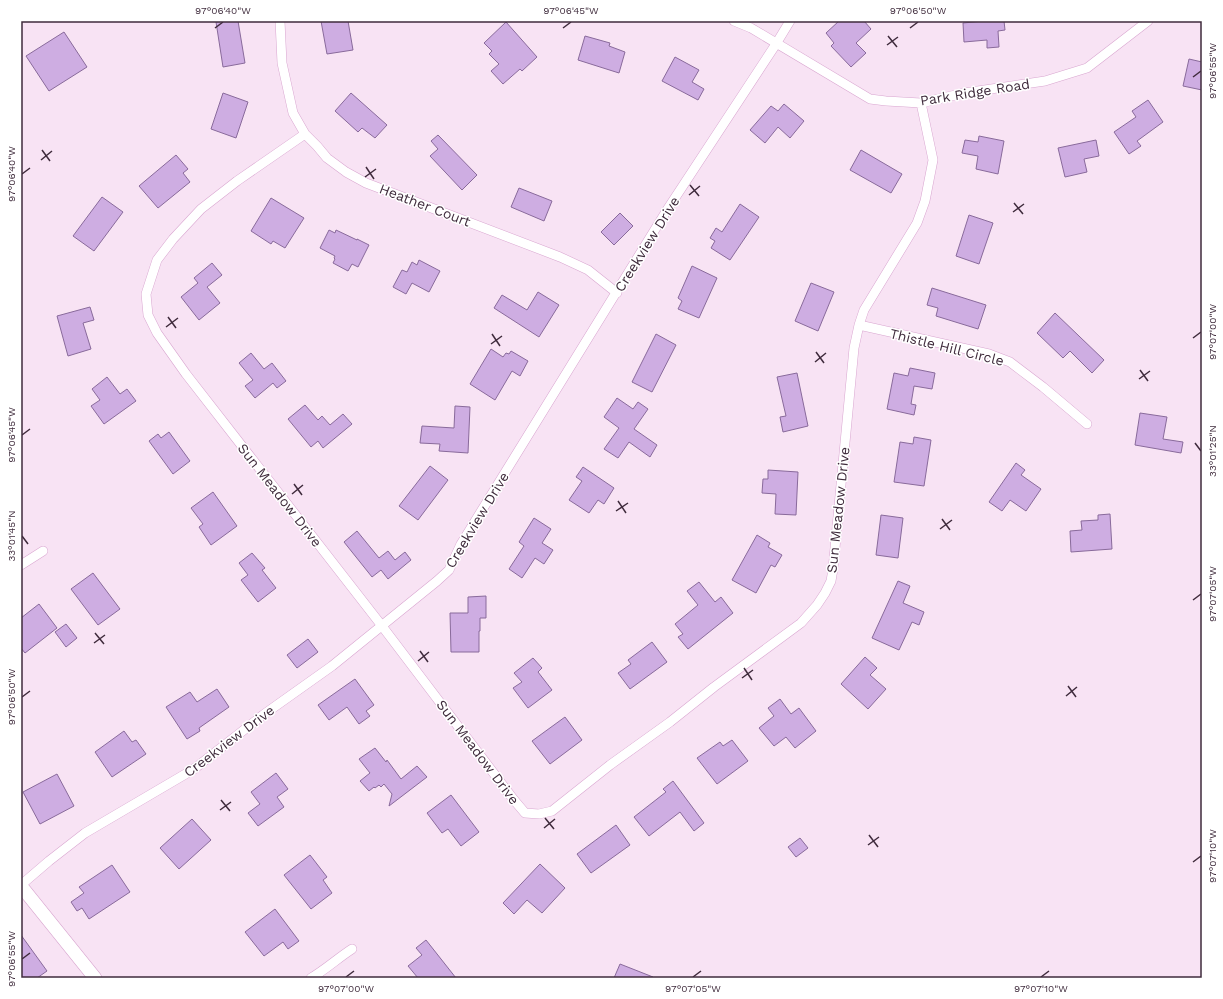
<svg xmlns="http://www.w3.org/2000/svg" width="1223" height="999" viewBox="0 0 1223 999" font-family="'Work Sans',sans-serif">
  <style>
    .building { fill: #ceade2; stroke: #896a9b }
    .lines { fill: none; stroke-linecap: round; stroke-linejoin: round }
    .street-casing { stroke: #d9a6d0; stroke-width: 10 }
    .secondary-casing { stroke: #d9a6d0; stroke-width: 14 }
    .street { stroke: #fff; stroke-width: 9 }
    .secondary { stroke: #fff; stroke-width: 13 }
    .ticks { fill: none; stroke: #3f2b3c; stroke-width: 1.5 }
    .labels { text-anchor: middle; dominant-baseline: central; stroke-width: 3; stroke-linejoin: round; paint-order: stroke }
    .street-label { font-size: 14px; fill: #3f2b3c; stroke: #fff }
    .neatline { fill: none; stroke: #3f2b3c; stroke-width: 1.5 }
    .ticks-label { font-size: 10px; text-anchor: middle; fill: #3f2b3c }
  </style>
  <rect width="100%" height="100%" fill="#f8e3f4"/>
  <!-- building -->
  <path class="building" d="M224,21h14l7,42 -22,4 -7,-45z
    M321,21h27l5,29 -26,4z
    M839,21h25l7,8 -15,14 10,10 -15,14 -20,-21 3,-3 -8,-10z
    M983,21h21l1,9 -7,1 1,16 -12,1v-8l-23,2 -1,-19z
    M506,22l31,35 -15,14 -2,-2 -17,15 -12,-13 8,-7 -10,-10 3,-3 -8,-8z
    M64,32l23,35 -38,24 -23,-35z
    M585,36l25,7 -1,3 16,6 -6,21 -41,-13z
    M675,57l24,13 -7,12 12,7 -6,11 -36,-19z
    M1189,59l13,3v28l-19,-4z
    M223,93l25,9 -12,36 -25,-9z
    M351,93l36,32 -12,13 -13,-10 -4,4 -23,-21z
    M1148,100l15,22 -26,19 4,5 -12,8 -15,-22 22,-15 -4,-6z
    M784,104l20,17 -14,17 -12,-11 -13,16 -15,-13 21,-24 7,5z
    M438,135l39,40 -15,15 -32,-34 8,-7 -7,-8z
    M979,136l25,5 -6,33 -22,-5 2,-13 -16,-3 3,-13 13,2z
    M1096,140l3,16 -15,3 3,13 -22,5 -7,-29z
    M861,150l41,24 -11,19 -41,-23z
    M176,155l12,14 -5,4 7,9 -32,26 -19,-22z
    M519,188l33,13 -8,20 -33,-14z
    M102,197l21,15 -29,39 -21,-15z
    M271,198l33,20 -19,30 -12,-7 -2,3 -20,-13z
    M740,204l19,13 -29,43 -19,-12 4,-7 -5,-3 6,-10 6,4z
    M620,213l13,13 -19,19 -13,-13z
    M969,215l24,8 -14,41 -23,-8z
    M329,230l6,3 1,-3 21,10v-1l12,6 -11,22 -6,-3 -4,7 -15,-8 2,-4 -1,-1 1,-2 -15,-8z
    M419,260l21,11 -11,21 -17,-9 -6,11 -13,-7 9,-17 5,2 5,-10 5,3z
    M212,263l10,12 -15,12 13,16 -21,17 -18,-23 17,-14 -4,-5z
    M692,266l25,12 -18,40 -21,-9 4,-8 -4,-3z
    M811,283l23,9 -16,39 -23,-10z
    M932,288l54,17 -8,24 -42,-13 2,-8 -11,-3z
    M538,292l21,13 -20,32 -45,-29 8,-13 25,15z
    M90,307l4,13 -11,3 8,26 -23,7 -11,-40z
    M1055,313l49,47 -12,13 -22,-22 -7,7 -26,-25z
    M656,334l20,11 -24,47 -20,-10z
    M491,349l12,8 3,-4 3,1 2,-3 17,10 -8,15 -8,-5 -17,29 -25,-16z
    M251,353l13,16 8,-6 14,18 -9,7 -4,-5 -18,15 -10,-12 8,-6 -14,-17z
    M910,368l25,5 -3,16 -18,-3 -3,18 5,1 -2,10 -27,-6 7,-36 14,3z
    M797,373l11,53 -25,6 -3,-15 6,-1 -9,-39z
    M107,377l13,17 7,-5 9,12 -32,23 -13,-18 9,-6 -8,-11z
    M617,398l16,11 5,-7 10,7 -14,20 23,16 -7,12 -21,-15 -11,16 -14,-9 15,-21 -15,-11z
    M305,405l13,15 4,-4 8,9 13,-11 9,10 -29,24 -5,-7 -7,6 -23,-28z
    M455,406l15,1 -2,46 -29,-2 1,-7 -20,-1 2,-17 32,2z
    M1140,413l27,4 -4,22 20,3 -2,11 -46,-8z
    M169,432l21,29 -17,13 -24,-33 9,-7 3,4z
    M914,437l17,3 -7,46 -30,-4 6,-40 13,2z
    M1016,463l9,7 -4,5 20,14 -15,22 -16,-11 -8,11 -13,-9z
    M430,466l18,14 -30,40 -19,-14z
    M583,467l31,21 -10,16 -6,-4 -9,13 -20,-13 13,-19 -6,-4z
    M768,470l30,2 -2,43 -21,-1 1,-20 -14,-1 1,-14h5z
    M213,492l24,34 -26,19 -12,-18 4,-3 -12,-16z
    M1110,514l2,35 -41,3 -1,-21 12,-1 -1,-9 17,-1v-5z
    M881,515l22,3 -5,40 -22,-3z
    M534,518l17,11 -9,14 11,7 -9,14 -9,-6 -13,20 -13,-9 15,-23 -5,-4z
    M357,531l22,27 9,-7 7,9 10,-8 6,8 -23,19 -7,-9 -9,7 -28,-35z
    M757,535l13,8 -2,4 14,8 -7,12 -4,-2 -15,28 -24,-13z
    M252,553l13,15 -3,2 14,18 -18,14 -17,-22 7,-5 -9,-12z
    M93,573l27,36 -22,16 -27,-36z
    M898,581l12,5 -7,17 21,9 -5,13 -7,-3 -13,28 -27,-12z
    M699,582l16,20 6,-5 12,16 -45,36 -10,-12 5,-3 -8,-10 23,-19 -11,-14z
    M486,596v22h-6v13h-1v21h-28l-1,-39h18v-16z
    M39,604l18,24 -32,25 -4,-5v-30z
    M66,624l11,14 -11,9 -11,-15z
    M308,639l10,13 -21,16 -10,-13z
    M652,642l15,20 -37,27 -12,-16 13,-9 -3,-4z
    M865,657l12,11 -7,7 16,14 -18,20 -27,-25z
    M533,658l9,10 -4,4 14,18 -24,18 -15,-20 9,-6 -8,-9z
    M355,679l19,26 -8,6 4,5 -11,8 -12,-17 -18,13 -11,-15z
    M217,689l12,18 -30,21 1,3 -13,8 -21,-32 24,-15 7,10z
    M780,699l11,15 8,-6 17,23 -21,17 -9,-11 -12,9 -15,-18 15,-12 -6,-8z
    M565,717l17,23 -32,24 -18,-23z
    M124,731l8,11 4,-2 10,14 -34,23 -17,-25z
    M732,740l16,21 -31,23 -20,-26 23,-16 3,4z
    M375,748l11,14 1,-2 14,19 16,-13 10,11 -38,29 3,-12 -8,-10 -3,3 -2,-2 -4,3 -1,-1 -5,4 -9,-10 10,-8 -11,-14z
    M276,773l12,16 -11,8 7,10 -26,19 -10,-13 12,-9 -9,-12z
    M57,774l17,32 -34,18 -17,-32z
    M673,781l31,42 -10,8 -14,-19 -31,24 -15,-19 32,-25 -3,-3z
    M451,795l28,37 -18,14 -13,-17 -6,4 -15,-20z
    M192,819l19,21 -32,29 -19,-21z
    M616,825l14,20 -39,28 -14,-19z
    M800,838l8,10 -12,9 -8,-10z
    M310,855l17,22 -4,3 9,13 -21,16 -27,-34z
    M540,864l25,24 -23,25 -15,-13 -13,14 -11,-11z
    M112,865l18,27 -41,27 -7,-11 -5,3 -6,-9 13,-9 -5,-6z
    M275,909l24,32 -11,8 -5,-7 -19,14 -19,-24z
    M21,935l26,36 -10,7h-16z
    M426,940l30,38h-38l-10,-12 14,-11 -6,-7z
    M620,964l33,13v1h-39z"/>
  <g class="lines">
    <defs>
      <path id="street" d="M280,21l2,42 11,50 12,21 12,12 10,12 19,14 20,11 194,74 28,13 29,23
        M734,21l17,7 119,71 16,2 35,2 43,-10 81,-12 42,-13 61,-47
        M305,134l-68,47 -36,28 -28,30 -16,21 -11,34 2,21 9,18 29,41 196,252 132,174 11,13 14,1 13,-3 58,-46 60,-43 44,-35 87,-64 16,-18 8,-12 6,-12 2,-12 21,-221 5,-23 5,-15 53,-87 8,-22 8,-41 -12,-57
        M859,325l130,29 21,8 33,25 44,37
        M21,565l22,-14
        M21,885l28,-24 36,-28 109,-64 69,-54 69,-49 105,-85 12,-11 12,-26 206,-334 109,-166 14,-23
        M311,978c14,-8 27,-20 41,-29"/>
      <path id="secondary" d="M21,886l74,92"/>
    </defs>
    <!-- street casing -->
    <use href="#street" class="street-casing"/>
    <!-- secondary casing -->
    <use href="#secondary" class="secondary-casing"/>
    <!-- street -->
    <use href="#street" class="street"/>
    <!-- secondary -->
    <use href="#secondary" class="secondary"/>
  </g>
  <!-- ticks -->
  <path class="ticks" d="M215,28l8,-6M563,28l8,-6M910,28l8,-6M888,36l9,11M887,45l11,-8M1193,77l8,-6M42,150l8,11M41,160l11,-9M366,167l8,12M22,174l8,-6M365,177l11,-8M690,185l9,11M689,195l11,-9M1014,203l9,11M1013,212l11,-8M168,317l8,11M166,327l12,-9M492,334l8,12M1193,338l8,-6M491,344l11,-8M816,352l8,11M815,362l11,-9M1140,370l8,11M1139,379l11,-8M22,435l8,-6M1195,443l6,8M294,484l8,11M292,494l11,-9M618,501l8,12M616,511l12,-8M942,519l8,11M940,529l12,-9M22,536l6,8M1193,600l8,-6M95,633l9,11M94,643l11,-8M420,651l8,11M418,661l11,-9M744,668l8,12M742,678l11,-8M1068,686l8,11M1066,696l11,-9M22,697l8,-6M221,800l9,11M220,810l11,-8M545,818l9,11M544,828l11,-9M869,835l9,12M868,845l11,-8M1193,862l8,-6M22,959l8,-6M346,977l8,-6M693,977l8,-6M1041,977l8,-6"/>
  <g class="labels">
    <!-- street labels -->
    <g class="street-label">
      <text transform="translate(975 92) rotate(-9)">Park Ridge Road</text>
      <text transform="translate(425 205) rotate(21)">Heather Court</text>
      <text transform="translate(647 244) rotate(-58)">Creekview Drive</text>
      <text transform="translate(947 347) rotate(14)">Thistle Hill Circle</text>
      <text transform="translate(280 495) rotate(52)">Sun Meadow Drive</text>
      <text transform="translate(838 510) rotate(-84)">Sun Meadow Drive</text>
      <text transform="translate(477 520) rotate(-59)">Creekview Drive</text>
      <text transform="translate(229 741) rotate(-37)">Creekview Drive</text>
      <text transform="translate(478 752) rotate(53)">Sun Meadow Drive</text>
    </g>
  </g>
  <!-- border -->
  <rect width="1223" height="999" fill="none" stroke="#ffffff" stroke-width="44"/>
  <rect x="22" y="22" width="1179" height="955" class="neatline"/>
  <g class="ticks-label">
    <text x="223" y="14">97°06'40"W</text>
    <text x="571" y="14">97°06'45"W</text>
    <text x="918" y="14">97°06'50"W</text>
    <text transform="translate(1212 71) rotate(-90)" y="4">97°06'55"W</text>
    <text transform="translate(11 174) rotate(-90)" y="4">97°06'40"W</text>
    <text transform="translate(1212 332) rotate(-90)" y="4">97°07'00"W</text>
    <text transform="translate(11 435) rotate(-90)" y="4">97°06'45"W</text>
    <text transform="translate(1212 451) rotate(-90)" y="4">33°01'25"N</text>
    <text transform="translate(11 536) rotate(-90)" y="4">33°01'45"N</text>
    <text transform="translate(1212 594) rotate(-90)" y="4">97°07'05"W</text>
    <text transform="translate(11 697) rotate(-90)" y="4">97°06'50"W</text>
    <text transform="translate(1212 856) rotate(-90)" y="4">97°07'10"W</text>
    <text transform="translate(11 959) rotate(-90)" y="4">97°06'55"W</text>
    <text x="346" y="992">97°07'00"W</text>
    <text x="693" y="992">97°07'05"W</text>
    <text x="1041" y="992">97°07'10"W</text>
  </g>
</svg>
